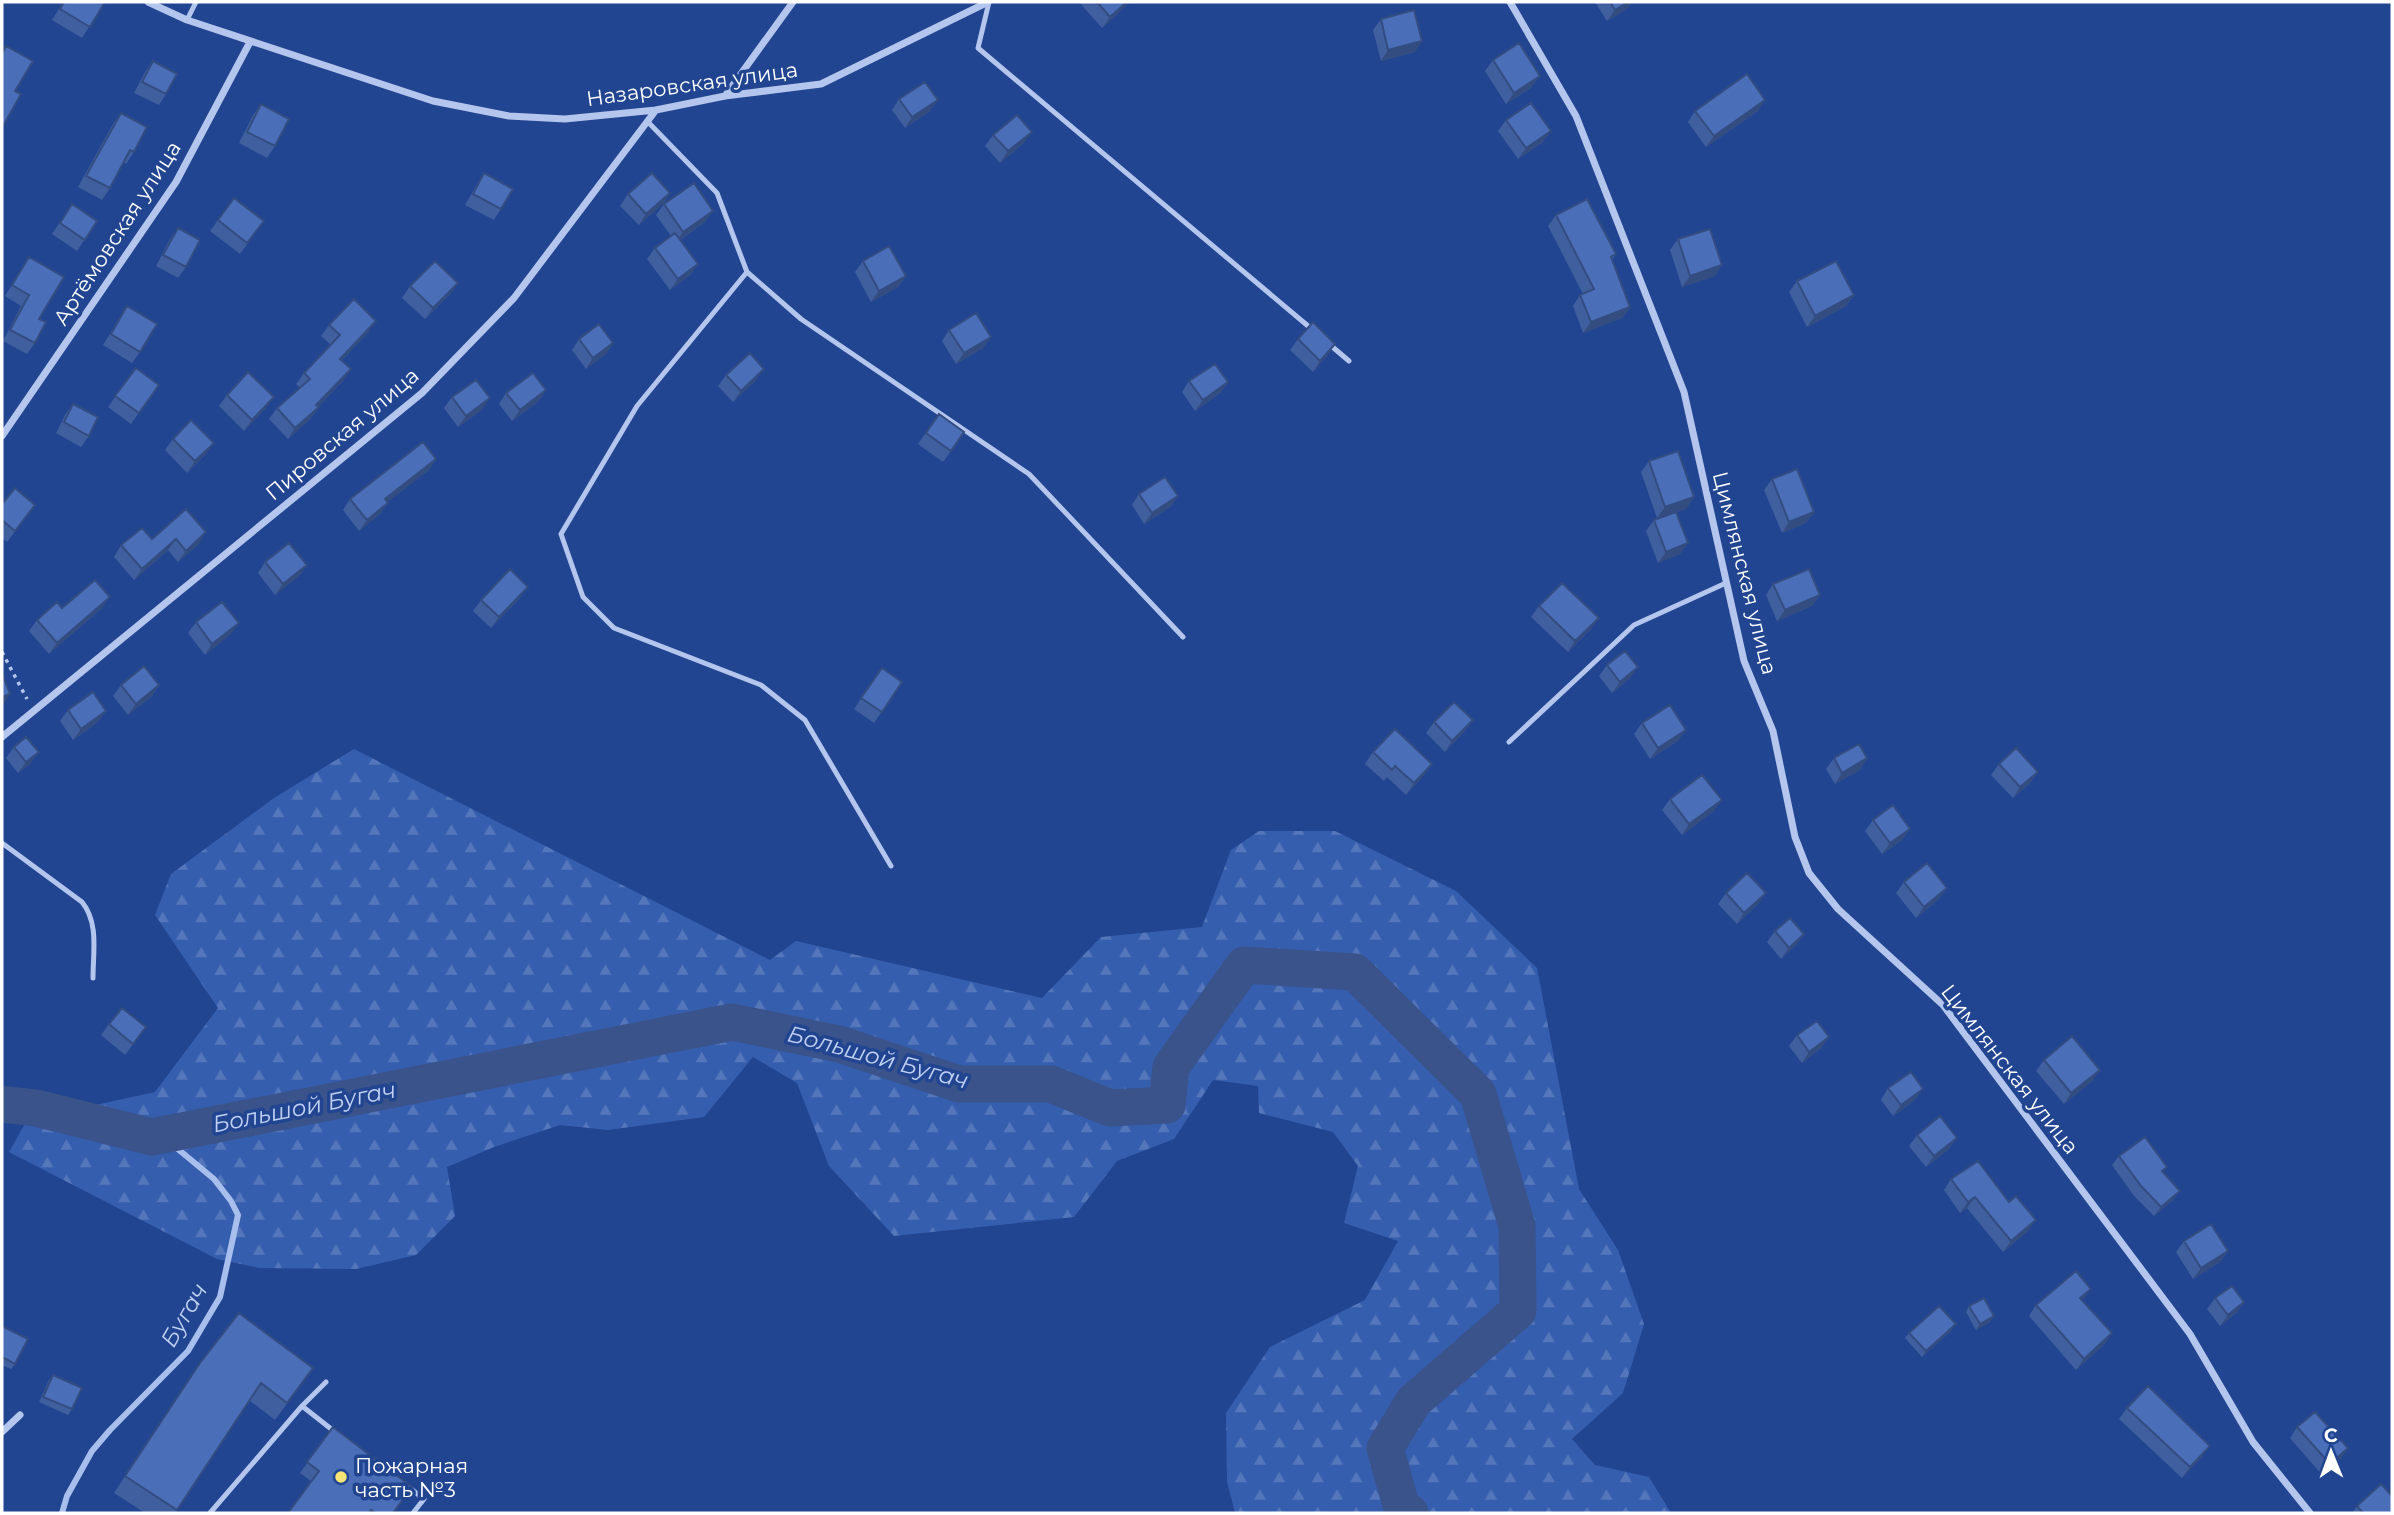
<svg xmlns="http://www.w3.org/2000/svg" width="2394" height="1515" viewBox="0 0 2394 1515" font-family="Montserrat,sans-serif">
  <style>
    .forest { fill: url(#forest-firs) }
    .lines { fill: none; stroke-linecap: round; stroke-linejoin: round }
    .stream { stroke: #a8bfee; stroke-width: 6 }
    .river { stroke: #3a538a; stroke-width: 37 }
    .path { stroke: #b4c6ed; stroke-width: 3.5; stroke-dasharray: 3.5 5; stroke-linecap: butt }
    .lane { stroke: #b4c6ed; stroke-width: 5 }
    .street { stroke: #b4c6ed; stroke-width: 7 }
    .wall { fill: #405f9e }
    .shaded-wall { fill: #344d81 }
    .building { fill: #4b6eb8; stroke: #344d81; stroke-width: 2 }
    .poi-dot { fill: #f8e376; stroke: #224591; stroke-width: 2.5 }
    .labels { text-anchor: middle; dominant-baseline: central; stroke-width: 7; stroke-linejoin: round; paint-order: stroke }
    .street-label { font-size: 21px; fill: #fff; stroke: #224591 }
    .poi-label { font-size: 21px; fill: #fff; stroke: #224591; text-anchor: start }
    .water-label { font-size: 23px; font-style: italic; fill: #c0d1f3; stroke: #224591 }
  </style>
  <defs>
    <pattern id="forest-firs" width="22" height="20" patternUnits="userSpaceOnUse" patternTransform="scale(1.75)"><rect width="22" height="20" fill="#365eae"/><path d="M5 1l3.5 6h-7zM16 11l3.5 6h-7z" fill="#5476ba"/></pattern>
  </defs>
  <rect width="100%" height="100%" fill="#224591"/>
  <!-- forest -->
  <path class="forest" d="M354,749l416,211 26,-19 246,57 59,-61 101,-10 29,-77 28,-19h76l121,60 81,77 42,221 39,61 26,74 -21,69 -51,46 23,26 54,12 22,36h-436l-8,-32 -1,-68 44,-66 95,-47 33,-59 -54,-18 14,-57 -25,-34 -74,-19 -1,-27 -45,-6 -39,59 -57,22 -43,56 -180,19 -65,-70 -32,-83 -44,-26 -49,60 -96,13 -48,-5 -66,22 -47,20 8,49 -39,39 -60,14 -97,-1 -42,-9 -208,-107 18,-32 128,-28 63,-84 -63,-93 16,-41 103,-76z"/>
  <g class="lines">
    <!-- stream -->
    <path class="stream" d="M62,1513l5,-17 25,-45 18,-21 78,-79 32,-54 18,-82 -7,-14 -17,-22 -41,-34 -11,-7 -10,-1"/>
    <!-- river -->
    <path class="river" d="M2,1104l34,4 116,29 580,-115 107,22 120,40h92l59,24 57,-3 4,-38 73,-102 111,7 123,122 39,132 1,85 -104,90 -29,47 16,57 9,8"/>
    <!-- path -->
    <path class="path" d="M2,652l25,47"/>
    <!-- lane -->
    <path class="lane" d="M989,2l-11,46 336,283
      M187,20l9,-18
      M647,121l70,72 30,79 54,47 228,155 154,163
      M747,272l-110,134 -76,128 22,63 31,31 147,57 44,35 86,146
      M1329,344l20,17
      M1509,742l125,-117 92,-42
      M2,843l80,59c17,21 11,50 11,76
      M302,1406l33,26
      M407,1486l17,13 -11,14
      M210,1513l92,-107 24,-24"/>
    <!-- street -->
    <path class="street" d="M148,2l39,18 246,81 76,15 56,3 91,-9 69,-14 96,-12 167,-82
      M1510,2l66,114 108,276 60,269 29,70 22,106 14,36 29,36 105,96 247,329 63,108 57,71
      M725,96l68,-94
      M2,436l174,-254 74,-140
      M2,737l420,-344 92,-95 142,-188
      M2,1432l18,-17"/>
  </g>
  <!-- wall -->
  <path class="wall" d="M63,2h42l-23,36 -30,-18z
    M1079,2h51l-28,26z
    M1595,2h37l-5,7 -20,12z
    M1381,19l34,33 -34,9 -8,-31z
    M1493,60l39,27 -26,17 -21,-33z
    M153,61l13,33 -7,11 -25,-12 11,-21z
    M899,99l31,12 -25,17 -13,-18z
    M261,104l14,42 -8,12 -28,-15 14,-28z
    M1695,111h63l-52,36 -18,-25z
    M121,113l13,39 -8,12 -2,-2 -14,26 -8,12 -24,-13 35,-63z
    M1506,120l37,22 -25,17 -20,-28z
    M993,135l31,8 -24,20 -15,-17z
    M484,173l17,36 -7,11 -29,-15 12,-21z
    M670,193l-7,11 -24,21 -19,-19 8,-12z
    M234,198l22,34 -16,22 -30,-23z
    M72,204l25,17 -20,30 -25,-17z
    M664,204l41,18 -25,18 18,24 -8,11 -20,15 -23,-31 8,-11 16,-12 -15,-21z
    M1556,215l60,39 -4,6 18,47 -8,11 -39,15 -10,-27 7,-11 3,-1 -35,-68z
    M178,228l8,39 -8,11 -22,-12 14,-27z
    M1678,239l37,37 -33,11 -12,-37z
    M29,257l10,62 -4,24 -8,11 -24,-13 18,-35 -16,-10z
    M863,261l43,15 -8,11 -27,15 -16,-30z
    M1797,281l57,14 -8,11 -39,21 -18,-35z
    M458,283l-8,11 -25,25 -23,-21 8,-12z
    M127,306l13,46 -8,11 -29,-18z
    M329,325l40,7 -27,28 1,21 -25,26h1l-8,11 -23,21 -19,-20 8,-11 23,-20 -4,-4 8,-11 27,-28 -10,-9z
    M949,330l42,7 -8,11 -27,16 -14,-23z
    M579,339l34,4 -7,11 -20,15 -14,-19z
    M1298,339l30,16 -15,17 -23,-22z
    M136,368l23,17 -28,39 -23,-17z
    M726,375l30,5 -23,22 -15,-16z
    M1189,381l39,1 -8,11 -25,18 -13,-19z
    M546,390l-7,11 -27,20 -13,-17 7,-11z
    M227,395l39,13 -22,23 -25,-25z
    M452,397l30,13 -24,17 -14,-19z
    M73,404l16,32 -8,11 -25,-14 9,-18z
    M939,414l12,37 -8,11 -25,-18z
    M173,439l33,15 -19,19 -22,-23z
    M436,459l-7,11 -42,32 -7,12 -21,17 -16,-21 7,-11z
    M1649,461l45,36 -8,12 -10,3 12,31 -8,11 -22,9 -12,-32 8,-11 3,-2 -16,-46z
    M1772,479l42,33 -8,11 -24,10 -18,-43z
    M1139,494l39,2 -8,11 -26,17 -12,-19z
    M2,504l33,1 -28,37 -5,-4z
    M186,509l13,35 -21,18 -10,-12 -34,30 -20,-23 7,-12 31,-6z
    M265,562l42,3 -8,11 -24,19 -17,-22z
    M1773,584l47,11 -8,11 -35,15 -11,-26z
    M520,598l-29,30 -18,-17 8,-11z
    M1539,606l52,23 -23,23 -37,-35z
    M62,608h40l-53,46 -20,-23 8,-11z
    M196,622l35,12 -26,21 -17,-22z
    M1607,665l23,13 -18,15 -13,-17z
    M882,668l20,14 -28,41 -20,-14z
    M121,685h38l-7,11 -24,19 -15,-19z
    M68,710l30,12 -25,18 -13,-19z
    M1473,720l-8,11 -20,21 -19,-19 8,-11z
    M1642,723l36,18 -28,18 -16,-25z
    M14,747l17,16 -13,10 -12,-15z
    M1373,752l59,12 -8,11 -18,20 -19,-18 -3,4 -19,-17z
    M1834,758h33l-7,12 -25,14 -9,-15z
    M1999,764l39,8 -8,11 -17,15 -22,-23z
    M1670,799l44,12 -32,24 -20,-25z
    M1873,820l37,9 -8,11 -20,14 -17,-23z
    M1904,882l35,17 -23,19 -20,-25z
    M1726,893l32,11 -21,20 -19,-20z
    M1775,931l29,3 -8,11 -15,14 -14,-17z
    M109,1024l29,14 -13,17 -24,-20z
    M1797,1035l32,2 -8,11 -19,15 -13,-17z
    M2044,1060l48,21 -28,23 -28,-33z
    M1888,1088l27,12 -22,16 -12,-16z
    M1917,1135l40,3 -8,11 -23,18 -17,-21z
    M2119,1156l44,16 10,28 -19,16 -20,-20 -22,-31z
    M1951,1179l77,52 -25,21 -36,-44 -7,5 -16,-23z
    M2184,1241l44,10 -8,11 -27,17 -17,-27z
    M2215,1298l29,4 -8,11 -16,13 -13,-17z
    M2082,1301l23,43 -29,26 -47,-54 7,-11z
    M1969,1306l25,10 -4,6 -14,8 -10,-18z
    M2,1326l13,38 -4,5 -9,-4z
    M1952,1330l-30,27 -17,-19 4,-5z
    M200,1363l113,5 -38,52 -26,-20 -74,113h-30l-31,-20z
    M53,1375l19,34 -4,6 -29,-13 10,-22z
    M2127,1408l75,49 -20,21 -63,-59z
    M333,1427l60,86h-105l23,-32 -11,-8z
    M2297,1427l43,33 -18,15 -32,-37z
    M2357,1506l35,7h-40z"/>
  <!-- shaded-wall -->
  <path class="shaded-wall" d="M1127,2h3l-28,26 8,-11z
    M1628,2h4l-5,7 -20,12 8,-11z
    M1422,41l-7,11 -34,9 7,-11z
    M1540,76l-8,11 -26,17 8,-11z
    M938,100l-8,11 -25,17 7,-11z
    M1765,100l-7,11 -52,36 8,-11z
    M1551,131l-8,11 -25,17 8,-11z
    M1032,132l-8,11 -24,20 8,-12z
    M670,193l-7,11 -24,21 7,-11z
    M713,211l-8,11 -30,21 8,-11z
    M698,264l-8,11 -20,15 8,-11z
    M1722,265l-7,11 -33,11 8,-11z
    M906,276l-8,11 -27,15 8,-11z
    M458,283l-8,11 -25,25 8,-11z
    M1854,295l-8,11 -39,21 8,-11z
    M1630,307l-8,11 -39,15 8,-11z
    M376,321l-7,11 -37,38 8,-11z
    M991,337l-8,11 -27,16 8,-11z
    M613,343l-7,11 -20,15 7,-11z
    M1335,344l-7,11 -15,17 7,-11z
    M351,369l-8,12 -34,35 7,-11z
    M764,369l-8,11 -23,22 8,-11z
    M1228,382l-8,11 -25,18 8,-11z
    M546,390l-7,11 -27,20 8,-11z
    M274,397l-8,11 -22,23 8,-11z
    M490,398l-8,12 -24,17 8,-11z
    M319,407l-8,11 -23,21 7,-11z
    M214,443l-8,11 -19,19 8,-12z
    M436,459l-7,11 -52,40 8,-11z
    M1178,496l-8,11 -26,17 8,-11z
    M1694,497l-8,12 -29,9 8,-11z
    M388,503l-8,11 -21,17 8,-11z
    M1814,512l-8,11 -24,10 7,-11z
    M206,532l-7,12 -21,18 8,-11z
    M176,539l-8,11 -34,30 8,-11z
    M1688,543l-8,11 -22,9 8,-11z
    M307,565l-8,11 -24,19 8,-11z
    M528,587l-8,11 -29,30 8,-11z
    M1820,595l-8,11 -35,15 8,-11z
    M110,597l-8,11 -53,46 8,-11z
    M1599,618l-8,11 -23,23 7,-11z
    M239,623l-8,11 -26,21 7,-11z
    M1638,667l-8,11 -18,15 8,-11z
    M159,685l-7,11 -24,19 8,-11z
    M10,694l-7,11h-1v-8z
    M106,711l-8,11 -25,18 8,-11z
    M1473,720l-8,11 -20,21 7,-11z
    M1686,730l-8,11 -28,18 8,-11z
    M39,752l-8,11 -13,10 8,-11z
    M1867,758l-7,12 -25,14 7,-11z
    M1432,764l-8,11 -18,20 8,-12z
    M2038,772l-8,11 -17,15 7,-11z
    M1722,800l-8,11 -32,24 7,-11z
    M1910,829l-8,11 -20,14 8,-11z
    M1947,888l-8,11 -23,19 8,-11z
    M1766,893l-8,11 -21,20 7,-11z
    M1804,934l-8,11 -15,14 8,-11z
    M1829,1037l-8,11 -19,15 7,-11z
    M2100,1070l-8,11 -28,23 7,-11z
    M1923,1089l-8,11 -22,16 8,-11z
    M1957,1138l-8,11 -23,18 8,-11z
    M2180,1191l-7,9 -19,16 7,-9z
    M1975,1197l-8,11 -7,5 8,-11z
    M2036,1220l-8,11 -25,21 8,-11z
    M2228,1251l-8,11 -27,17 8,-11z
    M2091,1289l-8,11 -11,9 8,-11z
    M2244,1302l-8,11 -16,13 8,-11z
    M1994,1316l-4,6 -14,8 4,-6z
    M1956,1324l-4,6 -30,27 4,-6z
    M2112,1333l-7,11 -29,26 8,-11z
    M2210,1446l-8,11 -20,21 8,-11z
    M2348,1448l-8,12 -18,15 8,-11z"/>
  <!-- building -->
  <path class="building" d="M64,2h41l-15,25 -30,-18z
    M1097,2h30l-17,15z
    M1610,2h18l-13,8z
    M1414,10l8,31 -34,9 -7,-31z
    M1519,43l21,33 -26,17 -21,-33z
    M6,46l27,15 -18,30 6,3 -14,25 -5,9v-74z
    M153,61l24,13 -11,20 -24,-12z
    M1747,74l18,26 -51,36 -19,-25z
    M925,82l13,18 -26,17 -13,-18z
    M1531,103l20,28 -25,17 -20,-28z
    M261,104l28,15 -14,27 -28,-14z
    M121,113l26,14 -13,25 -4,-2 -20,38 -24,-12z
    M1017,115l15,17 -24,19 -15,-16z
    M484,173l29,16 -12,20 -28,-15z
    M652,173l18,20 -24,21 -18,-20z
    M694,183l19,28 -30,21 -19,-28z
    M234,198l30,23 -17,22 -29,-23z
    M1587,199l29,55 -5,3 19,50 -39,15 -11,-27 14,-6 -38,-74z
    M72,204l25,17 -12,19 -25,-17z
    M178,228l22,12 -14,27 -23,-12z
    M1710,229l12,36 -32,11 -12,-37z
    M675,233l23,31 -20,15 -23,-31z
    M889,246l17,30 -27,15 -16,-30z
    M29,257l35,20 -25,42 7,3 -11,21 -25,-13 19,-35 -17,-10z
    M435,261l23,22 -25,25 -23,-22z
    M1836,261l18,34 -39,21 -18,-35z
    M354,299l22,22 -36,38 11,10 -35,36 3,2 -24,21 -18,-20 33,-29 -6,-6 36,-38 -11,-10z
    M127,306l30,18 -17,28 -29,-18z
    M976,313l15,24 -27,16 -15,-23z
    M1313,322l22,22 -15,17 -22,-22z
    M599,324l14,19 -20,15 -14,-19z
    M750,353l14,16 -23,22 -15,-16z
    M1215,364l13,18 -25,18 -14,-19z
    M136,368l23,17 -20,28 -24,-17z
    M248,372l26,25 -22,23 -25,-25z
    M533,373l13,17 -26,20 -14,-17z
    M476,380l14,18 -24,18 -14,-19z
    M73,404l25,13 -9,19 -25,-14z
    M939,414l25,18 -13,19 -25,-18z
    M191,420l23,23 -19,18 -22,-22z
    M423,442l13,17 -51,40 3,4 -21,17 -17,-21z
    M1678,451l16,46 -29,10 -16,-46z
    M1797,469l17,43 -25,10 -17,-43z
    M1165,477l13,19 -26,17 -13,-19z
    M15,488l20,17 -20,26 -13,-11v-16z
    M186,509l20,23 -20,19 -10,-12 -34,30 -21,-24 21,-17 10,11z
    M1676,512l12,31 -22,9 -12,-32z
    M289,543l18,22 -24,19 -18,-22z
    M510,569l18,18 -29,30 -18,-17z
    M1809,569l11,26 -35,15 -12,-26z
    M95,580l15,17 -53,46 -20,-23 20,-18 5,6z
    M1562,583l37,35 -24,23 -36,-35z
    M222,602l17,21 -27,21 -16,-22z
    M1625,651l13,16 -18,15 -13,-17z
    M144,666l15,19 -23,19 -15,-19z
    M882,668l20,14 -20,30 -21,-14z
    M2,673l8,21 -8,3z
    M93,692l13,19 -25,18 -13,-19z
    M1454,702l19,18 -21,21 -18,-19z
    M1670,705l16,25 -28,18 -16,-25z
    M1395,729l37,35 -18,19 -19,-17 -3,4 -19,-18z
    M26,737l13,15 -13,10 -12,-15z
    M1859,744l8,14 -25,15 -8,-15z
    M2016,748l22,24 -18,15 -21,-23z
    M1702,775l20,25 -33,24 -19,-25z
    M1893,805l17,24 -20,14 -17,-23z
    M1927,863l20,25 -23,19 -20,-25z
    M1747,873l19,20 -22,20 -18,-20z
    M1790,918l14,16 -15,14 -14,-17z
    M122,1008l24,19 -13,17 -24,-20z
    M1817,1021l12,16 -20,15 -12,-17z
    M2072,1036l28,34 -29,23 -27,-33z
    M1911,1072l12,17 -22,16 -13,-17z
    M1940,1116l17,22 -23,18 -17,-21z
    M2145,1137l22,30 -5,4 18,20 -19,16 -20,-21 -22,-30z
    M1978,1161l31,41 7,-6 20,24 -25,21 -36,-44 -7,5 -17,-23z
    M2211,1224l17,27 -27,17 -17,-27z
    M2076,1271l15,18 -11,9 32,35 -28,26 -48,-54z
    M2232,1286l12,16 -16,13 -13,-17z
    M1984,1298l10,18 -14,8 -11,-18z
    M1939,1306l17,18 -30,27 -17,-18z
    M239,1313l74,55 -26,35 -26,-20 -84,127 -52,-34 75,-113z
    M2,1326l26,13 -13,25 -13,-7z
    M53,1375l29,13 -10,21 -29,-12z
    M2148,1386l62,60 -20,21 -63,-59z
    M2315,1412l33,36 -18,16 -33,-37z
    M333,1427l79,60 -19,26h-18l-4,-3 -2,3h-81l31,-42 -12,-9z
    M2381,1484l11,12v17h-29l-6,-7z"/>
  <!-- markers -->
  <circle class="poi-dot" cx="341" cy="1477" r="7"/>
  <g class="labels">
    <!-- street labels -->
    <g class="street-label">
      <text transform="translate(692 84) rotate(-8)">Назаровская улица</text>
      <text transform="translate(117 233) rotate(-57)">Артёмовская улица</text>
      <text transform="translate(342 434) rotate(-40)">Пировская улица</text>
      <text transform="translate(1745 573) rotate(76)">Цимлянская улица</text>
      <text transform="translate(2010 1069) rotate(52)">Цимлянская улица</text>
    </g>
    <!-- poi labels -->
    <g class="poi-label">
      <text x="355" y="1465">Пожарная<tspan x="355" dy="24">часть №3</tspan></text>
    </g>
    <!-- water labels -->
    <g class="water-label">
      <text transform="translate(878 1057) rotate(15)">Большой Бугач</text>
      <text transform="translate(304 1107) rotate(-11)">Большой Бугач</text>
      <text transform="translate(184 1315) rotate(-60)">Бугач</text>
    </g>
  </g>
  <!-- border -->
  <rect width="2394" height="1515" fill="none" stroke="#ffffff" stroke-width="7"/>
  <!-- north arrow -->
  <g transform="translate(2331 1452) rotate(359)" stroke="#224591" stroke-width="5" paint-order="stroke">
  <path d="M0-5L12 26L0 18L-12 26Z" fill="#ffffff"/>
  <text y="-10" font-size="19" font-weight="bold" text-anchor="middle" fill="#ffffff">С</text>
  </g>
</svg>
